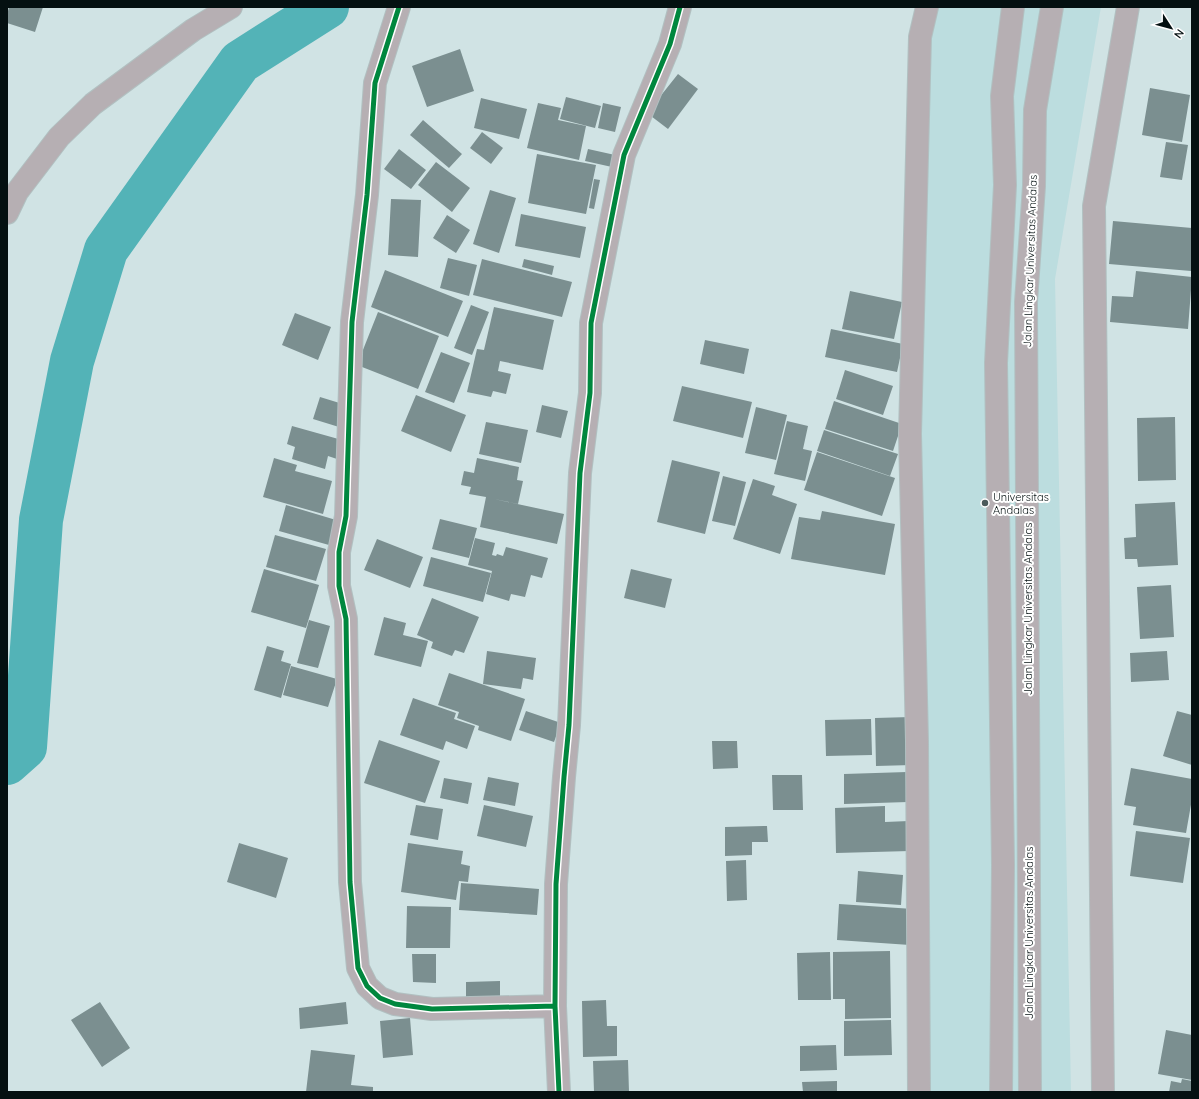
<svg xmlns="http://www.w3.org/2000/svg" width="1199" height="1099" viewBox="0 0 1199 1099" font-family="Quicksand,sans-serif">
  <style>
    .built { fill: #bcdddf }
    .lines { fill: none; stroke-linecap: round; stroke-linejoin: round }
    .river { stroke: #53b3b7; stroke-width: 44 }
    .building { fill: #7b8f90 }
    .minor-casing { stroke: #b1c0c1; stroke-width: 24 }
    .minor { stroke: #b6afb3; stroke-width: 22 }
    .cycleway-casing { stroke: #fff; stroke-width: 8 }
    .cycleway { stroke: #00873e; stroke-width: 5 }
    .poi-dot { fill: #4b5a5b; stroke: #fff; stroke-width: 1.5 }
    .labels { text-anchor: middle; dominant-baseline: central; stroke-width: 4; stroke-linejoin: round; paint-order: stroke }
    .street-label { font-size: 11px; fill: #041011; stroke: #fff }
    .poi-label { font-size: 11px; fill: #041011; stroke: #fff; text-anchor: start }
  </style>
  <rect width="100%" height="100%" fill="#d0e3e4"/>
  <!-- built -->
  <path class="built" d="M916,7h185l-46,272 16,813h-156z"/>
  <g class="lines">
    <!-- river -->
    <path class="river" d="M7,763l18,-16 16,-227 31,-159 34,-111 134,-188 87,-55"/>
  </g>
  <!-- building -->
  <path class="building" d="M9,7h34l-8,25 -28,-9v-8z
    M460,49l14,42 -47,16 -15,-41z
    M678,74l20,15 -30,40 -21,-16z
    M1150,88l40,7 -8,47 -40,-7z
    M566,97l35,9 -6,22 -35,-9z
    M481,98l46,11 -8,30 -45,-11z
    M538,103l23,5 -3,12 28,6 -7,34 -52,-12z
    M603,103l18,4 -6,25 -17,-4z
    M423,120l39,34 -13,14 -39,-33z
    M482,132l21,16 -12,16 -21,-16z
    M1166,142l22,3 -6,35 -22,-3z
    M399,149l27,21 -15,19 -27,-20z
    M588,149l27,6 -3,12 -27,-6z
    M537,154l59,11 -10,49 -58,-11z
    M436,162l34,26 -18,24 -34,-27z
    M594,179l6,1 -6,29 -5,-1z
    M490,190l26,8 -17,55 -26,-9z
    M391,199l30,1 -3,57 -30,-2z
    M521,214l65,13 -6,31 -65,-12z
    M447,215l23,15 -14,23 -23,-15z
    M1113,221l79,7 -1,43 -82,-7z
    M448,258l29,7 -8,31 -29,-8z
    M482,259l90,23 -10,35 -89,-22z
    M524,259l30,7 -2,9 -30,-8z
    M385,270l78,31 -15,36 -77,-30z
    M1136,271l56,6 -4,52 -78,-7 2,-26 21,1z
    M850,291l52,11 -8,37 -52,-10z
    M471,305l18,7 -17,43 -18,-7z
    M494,307l60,13 -11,50 -43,-9 -2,10 13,3 -5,20 -13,-3 -2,6 -24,-5 10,-43 7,1z
    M378,312l61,24 -21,53 -61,-24z
    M295,313l36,14 -13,33 -36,-15z
    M831,329l72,15 -6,28 -72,-15z
    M705,340l44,9 -5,25 -44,-10z
    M441,352l29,11 -16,40 -29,-11z
    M845,370l48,16 -10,29 -47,-16z
    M682,386l70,16 -9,36 -70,-17z
    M416,395l50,20 -15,37 -50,-21z
    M320,397l26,8 -7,22 -26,-8z
    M834,401l68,23 -9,27 -68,-22z
    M542,405l26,6 -7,27 -25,-6z
    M756,407l31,8 -11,45 -31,-7z
    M1175,417l1,63 -38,1 -1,-63z
    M787,421l21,5 -5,23 9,2 -7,30 -31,-7z
    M486,422l42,8 -7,33 -42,-9z
    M292,426l50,14 -5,19 -9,-3 -3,13 -33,-10 3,-12 -8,-3z
    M824,430l74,24 -8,22 -73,-25z
    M817,452l78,26 -13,38 -78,-26z
    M274,458l23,7 -2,6 37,10 -9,33 -60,-17z
    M477,458l42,9 -2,13 6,1 -5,23 -24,-5 70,15 -7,30 -77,-17 6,-30 -17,-3 2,-7 -10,-2 3,-14 10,2z
    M672,460l48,12 -15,62 -48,-12z
    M723,476l23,6 -11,44 -23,-5z
    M753,479l22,7 -3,9 25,9 -17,50 -47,-15z
    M1175,502l3,63 -40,2 -1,-8h-12l-1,-21 12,-1 -1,-33z
    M286,505l50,15 -7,25 -50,-14z
    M822,511l73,13 -10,51 -94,-16 8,-42 21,3z
    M440,519l37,9 -8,30 -37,-9z
    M275,535l51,14 -10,32 -50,-14z
    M475,538l20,5 -3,12 4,1 1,-2 6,2 3,-9 42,11 -6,20 -11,-3 -6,22 -14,-3 -2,7 -23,-7 6,-23 -24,-6z
    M377,539l46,18 -13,31 -46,-18z
    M431,557l60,16 -8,29 -60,-16z
    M264,569l55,16 -13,43 -55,-16z
    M631,569l41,10 -7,29 -41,-10z
    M1171,585l3,52 -34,2 -3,-52z
    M432,598l47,19 -15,36 -9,-3 -3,6 -21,-8 2,-6 -16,-7z
    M384,617l22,6 -3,12 25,6 -7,26 -47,-12z
    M309,620l21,6 -12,42 -21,-5z
    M267,646l17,5 -3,10 10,3 -10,34 -27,-8z
    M487,651l49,7 -3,22 -10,-2 -2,11 -38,-5z
    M1167,651l2,29 -38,2 -1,-29z
    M291,666l46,13 -9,28 -45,-12z
    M449,673l76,26 -14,42 -33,-11 1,-4 -22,-8 2,-6 -21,-7z
    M413,698l43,15 -2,6 21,7 -8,23 -21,-8 -3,9 -43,-15z
    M526,711l35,12 -7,19 -35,-12z
    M1177,711l15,4v50l-29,-9z
    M911,717l1,48 -36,1 -1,-48z
    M871,719l1,36 -46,1 -1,-36z
    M379,740l61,21 -15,42 -61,-20z
    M712,741h25l1,27 -25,1z
    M1131,768l61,11v20l-6,34 -53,-8 3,-18 -12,-2z
    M907,772l1,30 -64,2v-30z
    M772,775h30l1,35h-30z
    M488,777l31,6 -4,23 -32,-6z
    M444,778l28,5 -4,21 -28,-6z
    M416,805l27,4 -5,31 -28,-5z
    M484,805l49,11 -7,31 -49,-11z
    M885,806v16l24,-1 1,30 -74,2 -1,-45z
    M767,826l1,16h-16v13l-27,1v-29z
    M1136,831l54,7 -7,45 -53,-7z
    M239,843l49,15 -12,40 -49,-16z
    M408,843l55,8 -2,13 9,2 -2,16 -9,-1 -3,19 -55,-8z
    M746,860l1,40 -20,1 -1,-40z
    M858,871l45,4 -2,30 -45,-3z
    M461,883l78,6 -2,26 -78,-5z
    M839,904l74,5 -3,36 -73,-5z
    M407,906l44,1 -1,41h-44z
    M890,951l1,67 -46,1v-20h-12v-47z
    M830,952l1,48h-33l-1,-47z
    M412,954h24v29l-23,-1z
    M500,981v23h-34v-22z
    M606,1000l1,26h10v30l-34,1 -1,-56z
    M100,1002l30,46 -28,19 -31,-47z
    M346,1002l2,22 -48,5 -1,-21z
    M410,1018l3,37 -30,3 -3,-37z
    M891,1020l1,35 -48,1v-35z
    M1166,1030l26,5v45l-34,-6z
    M836,1045l1,25 -37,1v-25z
    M311,1050l44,5 -4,30 22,2v5h-67z
    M628,1060l1,32h-35l-1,-31z
    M1182,1079l10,2v11h-23l2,-11 10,2z
    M837,1081v11h-34l-1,-10z"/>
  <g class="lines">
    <defs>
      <path id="minor" d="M399,7l-24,76 -8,112 -15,127 -6,194 -7,36v34l7,33 4,263 8,86 9,18 13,12 15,6 37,5 123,-3
        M7,213l10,-21 42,-55 34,-33 100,-74 38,-23
        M559,1092l-4,-86 1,-122 8,-107 5,-52 11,-252 10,-80 1,-70 33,-168 46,-111 10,-37
        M919,1092l-2,-351 -7,-307 10,-397 7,-30
        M1001,1092l2,-227 -7,-502 9,-178 -3,-89 11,-89
        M1030,1092l-4,-790 8,-116 1,-76 17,-103
        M1103,1092l-9,-886 34,-199"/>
    </defs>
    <!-- minor casing -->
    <use href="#minor" class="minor-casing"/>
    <!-- minor -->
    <use href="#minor" class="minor"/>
    <defs>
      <path id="cycleway" d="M399,7l-24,76 -8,112 -15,127 -6,194 -7,36v34l7,33 4,263 8,86 9,18 13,12 15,6 37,5 123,-3
        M559,1092l-4,-86 1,-122 8,-107 5,-52 11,-252 10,-80 1,-70 33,-168 46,-111 10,-37"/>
    </defs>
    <!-- cycleway casing -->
    <use href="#cycleway" class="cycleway-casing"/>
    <!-- cycleway -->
    <use href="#cycleway" class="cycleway"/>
  </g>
  <!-- markers -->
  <circle class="poi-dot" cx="985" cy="503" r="4"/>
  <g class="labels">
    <!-- street labels -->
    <g class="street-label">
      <text transform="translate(1030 261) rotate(-88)">Jalan Lingkar Universitas Andalas</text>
      <text transform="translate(1028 609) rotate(-90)">Jalan Lingkar Universitas Andalas</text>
      <text transform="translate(1029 933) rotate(-90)">Jalan Lingkar Universitas Andalas</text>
    </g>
    <!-- poi labels -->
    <g class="poi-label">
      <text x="993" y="497">Universitas<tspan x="993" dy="13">Andalas</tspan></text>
    </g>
  </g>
  <!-- border -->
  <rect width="1199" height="1099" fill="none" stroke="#041011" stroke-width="16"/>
  <!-- north arrow -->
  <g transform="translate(1171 28) rotate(126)" stroke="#ffffff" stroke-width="3" paint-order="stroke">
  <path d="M0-3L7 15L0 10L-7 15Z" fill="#041011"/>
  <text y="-6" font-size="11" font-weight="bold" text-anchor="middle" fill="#041011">N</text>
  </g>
</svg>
